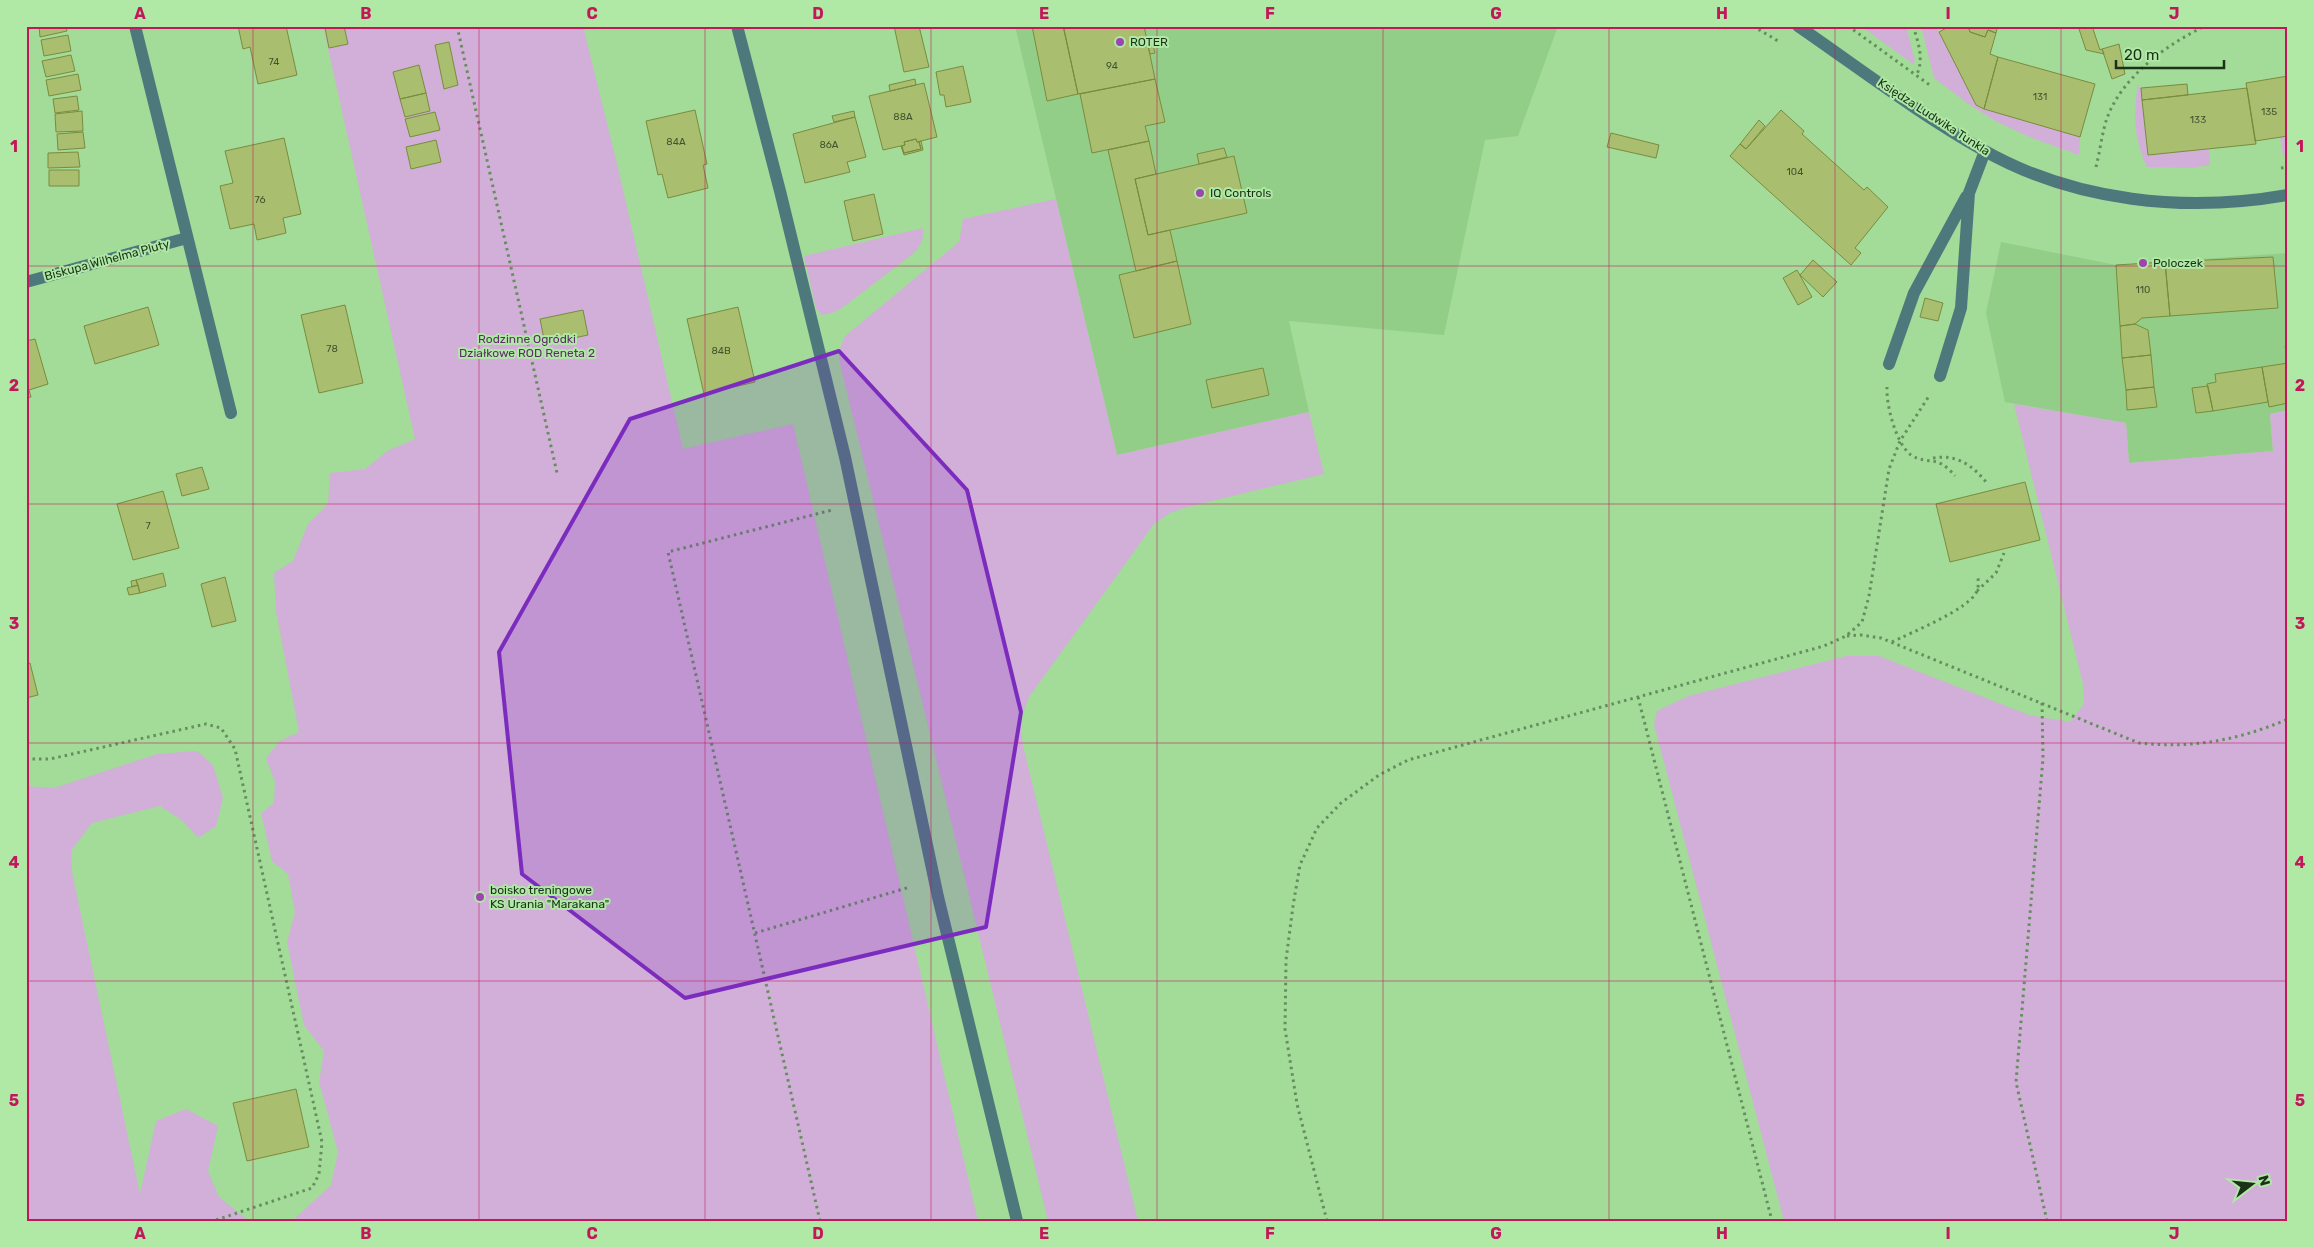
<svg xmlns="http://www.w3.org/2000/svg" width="2314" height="1247" viewBox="0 0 2314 1247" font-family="Rubik,sans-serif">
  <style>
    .built { fill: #93ce88 }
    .green { fill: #d1afd8 }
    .building { fill: #aabe6f; stroke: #798c3d }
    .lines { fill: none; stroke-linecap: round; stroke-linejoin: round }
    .path { stroke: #658e5e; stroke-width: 3; stroke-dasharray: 2.5 4; stroke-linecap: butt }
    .minor { stroke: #4e797c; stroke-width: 12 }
    .marked { fill: #7b2cbf; fill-opacity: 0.2; stroke: #7b2cbf; stroke-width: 4; stroke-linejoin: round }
    .grid { fill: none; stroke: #c2185b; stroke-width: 1; stroke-opacity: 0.55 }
    .poi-dot { fill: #9e44af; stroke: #b0e9a6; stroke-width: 2 }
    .labels { text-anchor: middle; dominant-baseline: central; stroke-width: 4; stroke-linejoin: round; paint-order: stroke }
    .number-label { font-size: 10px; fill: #3f552e }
    .poi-label { font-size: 12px; fill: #1b3218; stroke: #b0e9a6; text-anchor: start }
    .street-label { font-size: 12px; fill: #1b3218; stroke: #b0e9a6 }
    .park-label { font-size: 12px; fill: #5f2d69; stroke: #b0e9a6 }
    .neatline { fill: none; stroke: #c2185b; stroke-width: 2 }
    .grid-label { font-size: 16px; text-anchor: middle; font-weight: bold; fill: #c2185b }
  </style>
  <rect width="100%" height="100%" fill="#a3db99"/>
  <!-- built -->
  <path class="built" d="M1015,26h543l-40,110 -33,4 -41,195 -155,-14 20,91 -192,43z
    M2001,242l115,23 172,-12v157l-18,4 3,37 -144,12 -3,-40 -121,-21 -19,-89z"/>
  <!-- green -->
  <path class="green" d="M323,26h260l34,138 66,285 110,-25 185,797h-686l39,-36 7,-33 -19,-70 5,-31 -20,-26 -17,-83 8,-30 -7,-38 -16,-13 -11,-48 13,-10 1,-21 -9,-24 14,-17 19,-9 -23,-121 -2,-38 19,-12 15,-37 20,-20 2,-31 35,-4 24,-19 26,-11z
    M1861,26h45l9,35 -2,3z
    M1921,26h15l40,79 104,32 -1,18 -47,-17 -35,-16 -27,-17 -36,-27z
    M2138,85l3,3 7,66 61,-5 1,16 -18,3 -45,-1c-13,-27 -14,-53 -9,-82z
    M2288,136v19l-5,1 -3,-19z
    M1056,199l61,256 192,-43 15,62 -137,33 -17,6 -16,11 -125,173 -9,24 3,24 115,476h-90l-209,-862 1,-11 5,-12 114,-94 4,-23z
    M923,228c1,11 -2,17 -9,25l-72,55 -10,5 -10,2 -6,-6 -12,-53z
    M2014,404l112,19 3,40 144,-12 -3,-37 18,-4v811h-504l-130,-497 3,-13 31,-15 158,-40h33l150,59 41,7 14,-18 -1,-20z
    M197,751l16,14 10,33 -7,28 -18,12 -15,-17 -23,-15 -68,17 -21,28 1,21 68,322 16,-73 30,-12 32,17 -10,45 11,26 30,24h-223v-435l28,2 103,-34z"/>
  <!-- building -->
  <path class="building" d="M39,26h27l1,5 -27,6z
    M238,26h48l11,49 -39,9 -8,-37 -7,2z
    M335,26h9l4,18 -19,4 -4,-20z
    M894,26h25l10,41 -25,5z
    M1032,26h31l15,68 -31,7z
    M1077,26h67l11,53 -77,15 -14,-65z
    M1950,26h18l2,6 15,5 3,-7 8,3 -6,21 8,3 -14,52 -8,-4 -37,-73z
    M1968,26h28l1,3 -1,4 -8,-3 -3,7 -15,-5z
    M2078,26h14l8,24 2,-1 2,5 -18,-4z
    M68,35l3,16 -27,5 -3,-16z
    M449,42l9,43 -14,4 -9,-44z
    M2119,44l6,30 -13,5 -10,-30z
    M1153,45l2,8 -5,1 -2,-8z
    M71,55l4,16 -29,6 -4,-16z
    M1998,57l97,27 -15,53 -96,-28z
    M419,65l7,28 -26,6 -7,-27z
    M963,66l8,36 -25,5 -2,-12h-4l-4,-23z
    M78,74l3,16 -32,6 -3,-16z
    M2288,76v60l-33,5 -9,-58z
    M915,79l1,6 -26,6 -1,-6z
    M1155,79l10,43 -20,4 4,15 -57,12 -12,-59z
    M924,83l13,54 -20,5 -1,-3 -12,3 1,3 -22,5 -14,-54z
    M2187,84l1,11 -46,5 -1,-12z
    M2247,88l9,56 -108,11 -6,-55z
    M426,93l4,18 -25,6 -5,-18z
    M77,96l2,14 -24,3 -2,-14z
    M695,110l12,54 -4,1 5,23 -40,10 -6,-24 -4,1 -12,-54z
    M1781,110l23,21 -2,3 62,56 3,-3 21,20 -33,41 6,5 -10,12 -121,-109 10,-12 6,5z
    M82,111l1,20 -27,1 -1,-18z
    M854,111l1,6 -21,5 -2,-6z
    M435,112l5,18 -30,7 -5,-18z
    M855,117l11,40 -19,5 3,10 -45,11 -12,-49z
    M1759,120l6,6 -19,23 -6,-5z
    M83,132l2,16 -27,2 -1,-16z
    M1611,133l48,12 -3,13 -49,-11z
    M284,138l17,76 -18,4 3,15 -29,7 -3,-16 -24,5 -10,-43 13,-3 -8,-32z
    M916,139l1,3h2l2,7 -17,4 -2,-7 3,-1 -1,-3z
    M436,140l5,22 -30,7 -5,-22z
    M921,141l2,9 -19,5 -3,-9 3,7 17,-4 -2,-7z
    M1149,141l7,33 -21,5 13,56 22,-5 7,31 -41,10 -28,-121z
    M1224,148l3,9 -28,7 -2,-10z
    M78,152l2,15 -32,1v-15z
    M1234,156l13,57 -99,22 -13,-56z
    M49,170h30v16h-30z
    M874,194l9,40 -30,7 -9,-40z
    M2273,257l5,51 -108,8 -5,-54z
    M1813,260l24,22 -14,15 -23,-22z
    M1177,261l14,63 -57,14 -15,-63z
    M2165,262l5,54 -28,2 -7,6 -15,2 -4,-61z
    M1797,270l15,27 -14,8 -15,-27z
    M1925,298l18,5 -5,18 -18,-4z
    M345,305l18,78 -44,10 -18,-78z
    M148,307l11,38 -64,19 -11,-38z
    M738,307l17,75 -51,12 -17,-75z
    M583,310l5,25 -43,9 -5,-25z
    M2135,324l13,6 3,25 -29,3 -2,-32z
    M35,339l13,45 -19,6 2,7 -5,1v-57z
    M2285,346h3v18v-1z
    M2151,355l3,32 -28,3 -4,-32z
    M2288,363v40l-19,4 -7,-40z
    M2262,367l6,35 -55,9 -6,-27 9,-2 -1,-8z
    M1263,368l6,27 -57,13 -6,-28z
    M2208,386l5,25 -17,2 -4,-25z
    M2154,387l3,20 -30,3 -1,-20z
    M202,467l7,22 -27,7 -6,-22z
    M2025,482l15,58 -90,22 -14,-58z
    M163,491l16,57 -46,12 -16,-56z
    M163,573l3,13 -26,7 -4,-13z
    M225,577l11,44 -24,6 -11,-43z
    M136,580l2,5 -6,2 -1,-6z
    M138,585l2,8 -11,2 -2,-7z
    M30,663l8,32 -12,3v-34z
    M296,1089l13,58 -62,14 -14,-58z"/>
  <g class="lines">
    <!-- path -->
    <path class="path" d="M457,26l100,447
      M1753,26l25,15
      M1848,26l83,60
      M1913,26c5,15 11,33 4,48
      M2096,167c4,-16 6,-34 11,-49 16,-42 59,-73 98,-92
      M2281,168l7,-1
      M1887,387c-1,18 9,57 24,68 17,11 25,-2 44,21
      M1933,458c24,-4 39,7 54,25
      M1977,591l19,-18 8,-20
      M1847,636l14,-1 20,3 258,105c53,6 100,-3 149,-24
      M1892,642c18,-9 78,-33 85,-51 2,-5 1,-11 1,-16
      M1638,697l134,524
      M2042,703l1,55 -27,324 31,139
      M26,759h24l156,-35 15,4 14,21 87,393 -3,32 -7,14 -99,33
      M755,933l155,-46
      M820,1221l-152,-669 164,-42
      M1327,1221l-30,-117 -12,-75 1,-69 7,-54 7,-41 17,-37 24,-25 38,-28 29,-15 416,-114 22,-10 16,-14 7,-26 20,-127 11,-28 29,-45"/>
    <!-- minor -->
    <path class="minor" d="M135,26l96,387
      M737,26l43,165 65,266 93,440 79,324
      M1798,26c61,42 121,88 185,124 92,52 203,63 305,45
      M26,282l161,-44
      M1889,364l25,-71 52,-96
      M1940,376l21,-68 8,-115 16,-42"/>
  </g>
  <!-- marked area -->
  <path class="marked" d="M839,351l128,139 54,222 -35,215 -301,71 -163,-124 -23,-222 131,-233z"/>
  <!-- grid -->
  <path class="grid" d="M253,26v1195M479,26v1195M705,26v1195M931,26v1195M1157,26v1195M1383,26v1195M1609,26v1195M1835,26v1195M2061,26v1195M26,266h2262M26,504h2262M26,743h2262M26,981h2262"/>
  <!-- markers -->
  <g class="poi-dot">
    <circle cx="1120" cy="42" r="5"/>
    <circle cx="1200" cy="193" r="5"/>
    <circle cx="2143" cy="263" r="5"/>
    <circle cx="480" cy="897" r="5"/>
  </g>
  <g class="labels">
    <!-- number labels -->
    <g class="number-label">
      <text x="274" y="62">74</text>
      <text x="1112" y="66">94</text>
      <text x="2040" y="97">131</text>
      <text x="2269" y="112">135</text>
      <text x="903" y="117">88A</text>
      <text x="2198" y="120">133</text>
      <text x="676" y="142">84A</text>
      <text x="829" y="145">86A</text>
      <text x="1795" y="172">104</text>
      <text x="260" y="200">76</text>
      <text x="2143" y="290">110</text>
      <text x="332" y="349">78</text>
      <text x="721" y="351">84B</text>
      <text x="148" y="526">7</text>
    </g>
    <!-- poi labels -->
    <g class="poi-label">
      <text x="1130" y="42">ROTER</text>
      <text x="1210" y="193">IQ Controls</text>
      <text x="2153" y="263">Poloczek</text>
      <text x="490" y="890">boisko treningowe<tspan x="490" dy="14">KS Urania "Marakana"</tspan></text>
    </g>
    <!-- street labels -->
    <g class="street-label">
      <text transform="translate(1934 117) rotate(33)">Księdza Ludwika Tunkla</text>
      <text transform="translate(107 260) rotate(-15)">Biskupa Wilhelma Pluty</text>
    </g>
    <!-- park labels -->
    <g class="park-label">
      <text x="527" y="339">Rodzinne Ogródki<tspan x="527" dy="14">Działkowe ROD Reneta 2</tspan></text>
    </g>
  </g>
  <!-- border -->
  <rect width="2314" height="1247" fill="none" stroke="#b0e9a6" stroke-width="55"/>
  <!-- north arrow -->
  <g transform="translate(2252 1184) rotate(74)" stroke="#b0e9a6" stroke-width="4" paint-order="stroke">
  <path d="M0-4L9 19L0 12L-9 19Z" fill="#1b3218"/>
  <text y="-8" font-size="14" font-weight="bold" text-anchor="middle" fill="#1b3218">N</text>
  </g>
  <!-- scale -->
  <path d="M2116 60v8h108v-8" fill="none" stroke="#1b3218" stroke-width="2.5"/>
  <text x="2124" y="60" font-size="15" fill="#1b3218" stroke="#b0e9a6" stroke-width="4" paint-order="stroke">20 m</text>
  <rect x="28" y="28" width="2258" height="1192" class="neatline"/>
  <g class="grid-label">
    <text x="140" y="19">A</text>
    <text x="366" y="19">B</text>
    <text x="592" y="19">C</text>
    <text x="818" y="19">D</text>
    <text x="1044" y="19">E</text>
    <text x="1270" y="19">F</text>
    <text x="1496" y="19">G</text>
    <text x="1722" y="19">H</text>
    <text x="1948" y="19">I</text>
    <text x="2174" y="19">J</text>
    <text x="14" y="152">1</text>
    <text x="2300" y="152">1</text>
    <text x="14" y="391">2</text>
    <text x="2300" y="391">2</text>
    <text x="14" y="629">3</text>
    <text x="2300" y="629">3</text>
    <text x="14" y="868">4</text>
    <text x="2300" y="868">4</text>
    <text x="14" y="1106">5</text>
    <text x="2300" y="1106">5</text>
    <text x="140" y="1239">A</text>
    <text x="366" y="1239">B</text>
    <text x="592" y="1239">C</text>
    <text x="818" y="1239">D</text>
    <text x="1044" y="1239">E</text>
    <text x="1270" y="1239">F</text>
    <text x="1496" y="1239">G</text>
    <text x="1722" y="1239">H</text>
    <text x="1948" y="1239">I</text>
    <text x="2174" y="1239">J</text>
  </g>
</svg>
